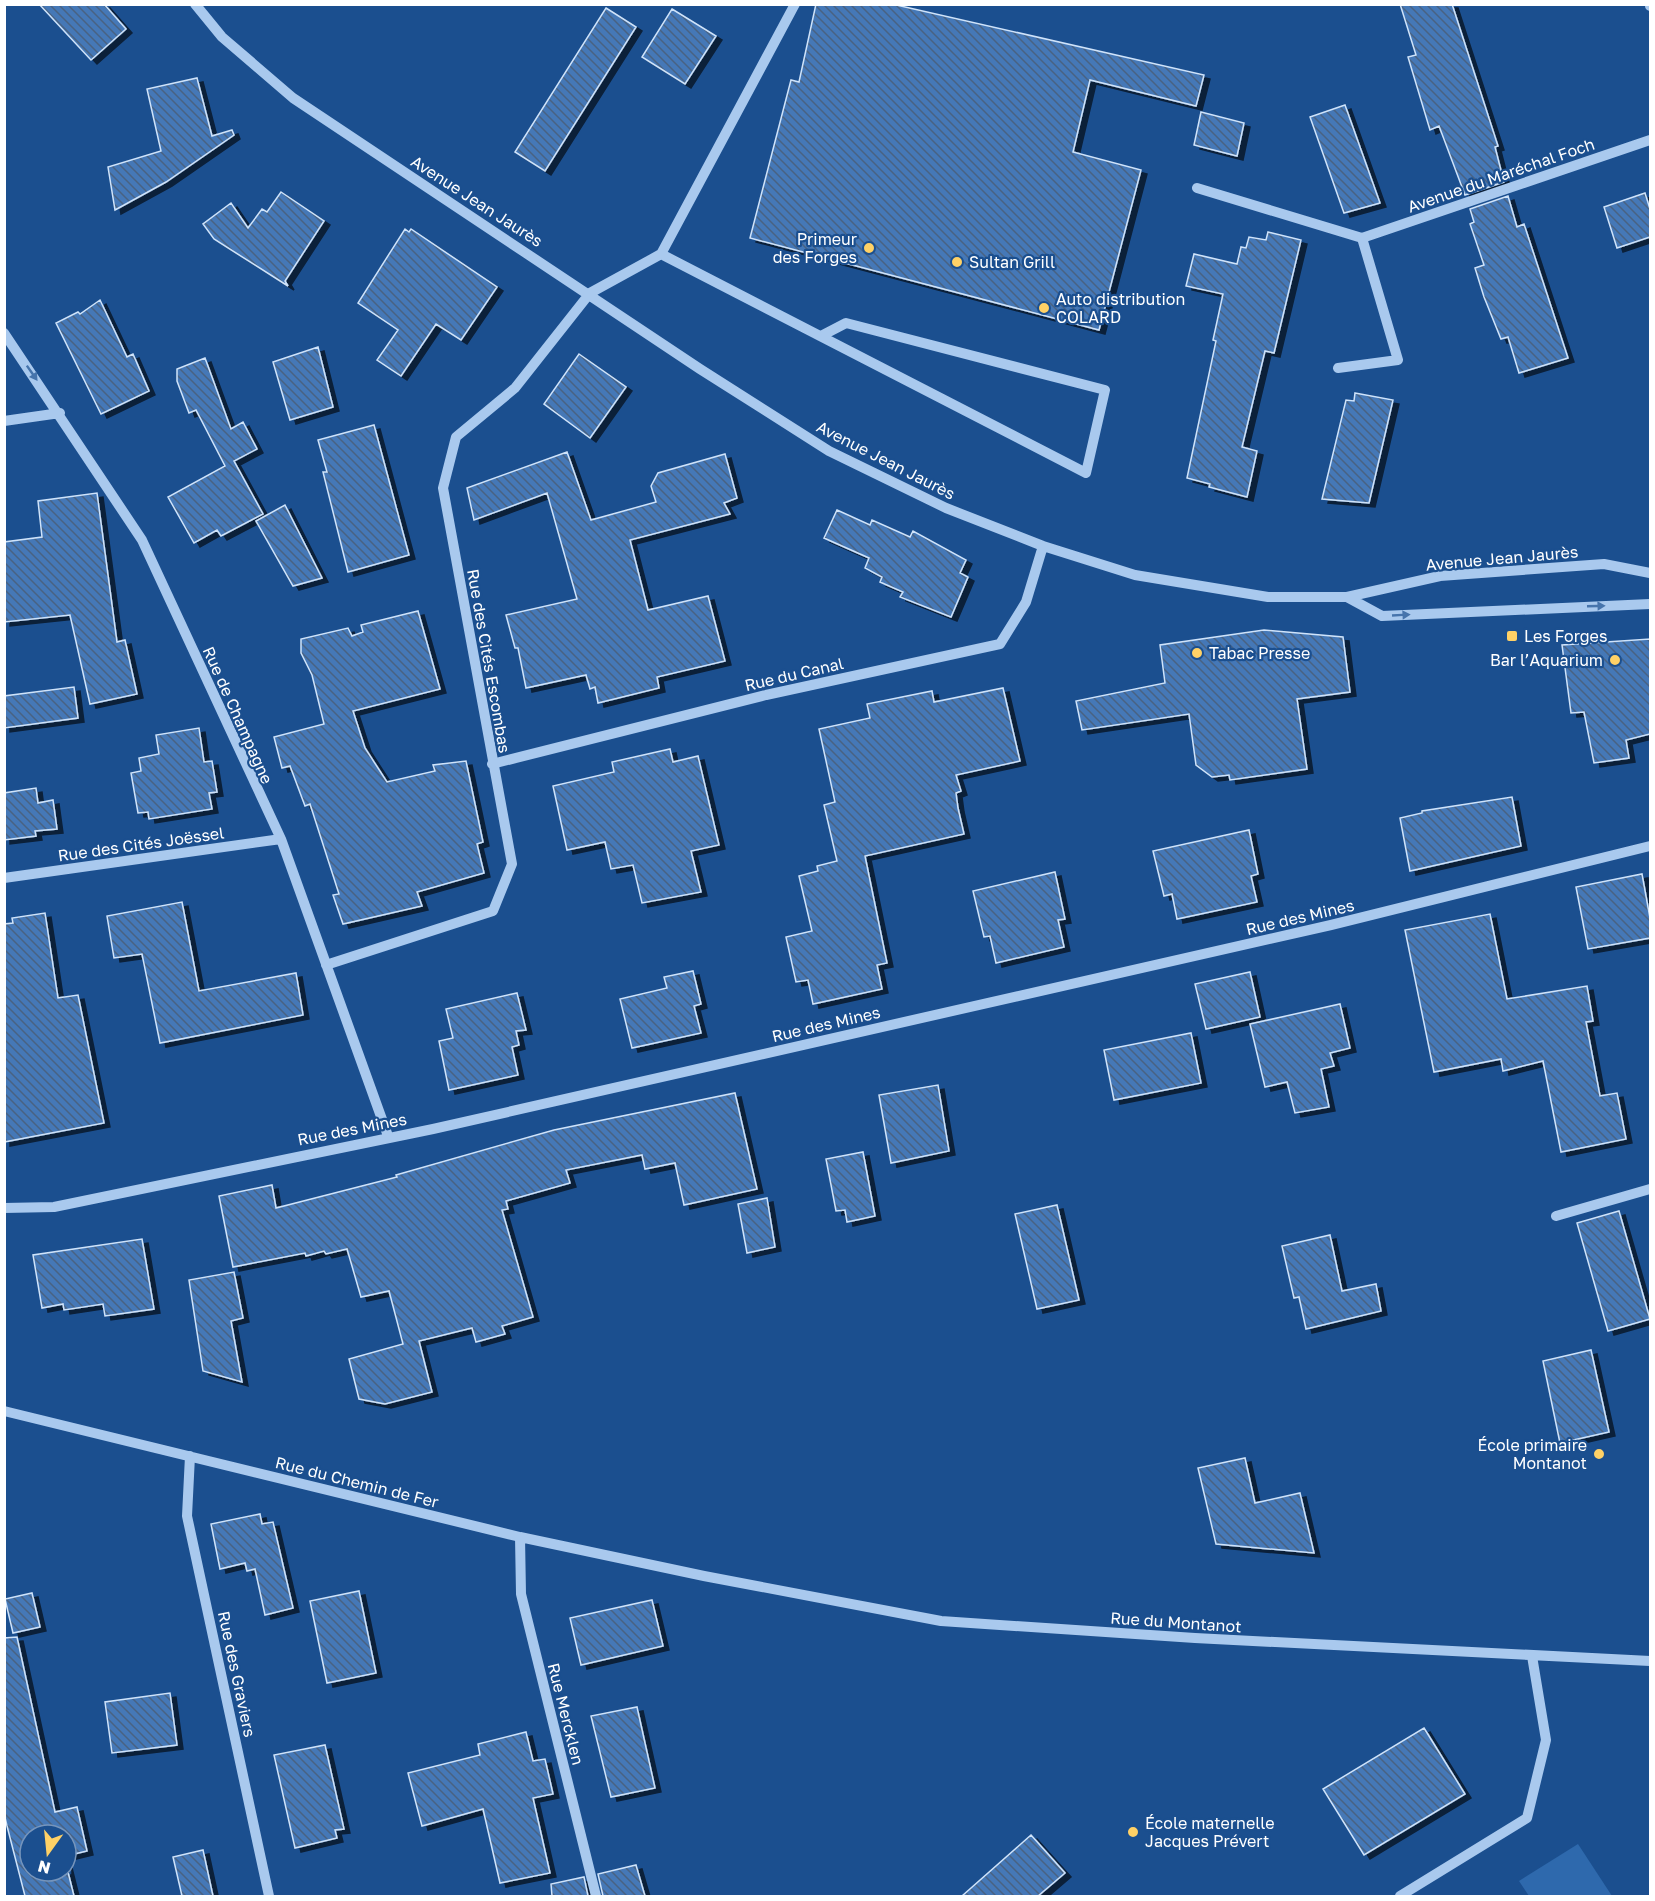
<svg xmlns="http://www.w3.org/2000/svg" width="1655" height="1901" viewBox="0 0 1655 1901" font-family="'Golos Text',sans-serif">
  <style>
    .pitch { fill: #2e69ad }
    .building { fill: url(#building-back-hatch); stroke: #cfe3fa; stroke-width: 1.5; filter: url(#shadow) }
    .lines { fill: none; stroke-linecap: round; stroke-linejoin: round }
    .minor { stroke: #a9c9ee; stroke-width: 10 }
    .oneway { fill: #4674ac }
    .poi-dot { fill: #ffd166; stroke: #1b4f8f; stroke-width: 2 }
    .labels { text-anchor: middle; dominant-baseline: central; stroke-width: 4.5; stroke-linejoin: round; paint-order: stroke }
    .street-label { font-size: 16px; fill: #fff; stroke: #1b4f8f }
    .poi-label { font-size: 16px; fill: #fff; stroke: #1b4f8f; text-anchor: start }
  </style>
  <defs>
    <pattern id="building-back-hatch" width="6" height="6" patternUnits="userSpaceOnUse" patternTransform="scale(1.5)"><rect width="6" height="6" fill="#4478b7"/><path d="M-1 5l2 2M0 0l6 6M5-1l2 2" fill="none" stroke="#486282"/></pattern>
    <filter id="shadow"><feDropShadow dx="6" dy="4" stdDeviation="0" flood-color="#0009"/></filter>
  </defs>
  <rect width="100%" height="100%" fill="#1b4f8f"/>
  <!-- pitch -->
  <path class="pitch" d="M1578,1844l34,52h-83l-10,-15z"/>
  <!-- building -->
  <path class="building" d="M39,4h65l22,25 -35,31z
    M816,4h76l312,71 -8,31 -106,-26 -17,72 68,18 -42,160 -349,-92 41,-158 8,2z
    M1400,4h52l46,142 -3,1 9,35 -39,13 -26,-69 -9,4 -22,-73 8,-2z
    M606,8l30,19 -91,144 -30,-19z
    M672,9l44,27 -31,48 -43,-27z
    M197,78l15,58 20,-6 2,5 -68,47 -51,28 -7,-43 53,-16 -14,-62z
    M1345,105l35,98 -36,10 -34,-96z
    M1201,112l43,11 -7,33 -43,-11z
    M281,192l43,29 -39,60 3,5 -74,-47 -11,-15 28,-21 17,25 14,-19 5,3z
    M1645,193l5,16v28l-33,11 -13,-41z
    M1508,196l9,31 7,-3 44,134 -49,15 -11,-36 -7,2 -17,-42 -9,-29 9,-3 -14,-41 4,-2 -4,-13z
    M405,229l4,3 2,-3 86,58 -36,53 -25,-16 -35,52 -24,-16 21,-30 -40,-27z
    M1268,232l33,8 -27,113 -9,-2 -23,96 15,4 -10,46 -38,-10 1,-3 -23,-6 29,-137 -3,-1 10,-46 -37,-8 8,-32 43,10 4,-17 5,1 3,-11 17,3z
    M100,300l27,57 6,-3 16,37 -48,23 -45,-91 22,-11 2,2z
    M318,347l15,60 -43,13 -17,-58z
    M579,354l47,33 -36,51 -46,-34z
    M205,358l26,71 12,-7 14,27 -23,12 29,53 -42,22 -4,-6 -23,13 -26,-46 57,-31 -29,-56 -7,3 -12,-32v-12z
    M1355,393l38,7 -24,103 -47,-4 24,-99 8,1z
    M374,425l35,130 -61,17 -25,-100h4l-9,-32z
    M567,452l24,68 65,-18 -5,-16 7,-13 67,-19 12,44 -13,5 6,11 -100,26 18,70 60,-14 17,65 -68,16 2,11 -61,15 -3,-16 -5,2 -4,-14 -60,13 -8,-40h-3l-9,-33 71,-16 -30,-106 -73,27 -7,-32z
    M97,493l20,149 8,-2 12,54 -47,10 -20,-89 -66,7v-80l38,-5 -4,-36z
    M285,505l37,73 -29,8 -37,-65z
    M837,510l33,15 2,-5 38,17 3,-6 53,29 -6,13 8,4 -17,40 -51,-20 3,-5 -23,-10 2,-5 -17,-9 4,-10 -45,-20z
    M418,611l22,78 -87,22 12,37 22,34 48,-11 -2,-6 33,-4 17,81 -6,2 7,29 -67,19 5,14 -79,18 -10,-29 6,-1 -29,-90 -5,2 -15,-40 -8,2 -8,-31 50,-13 -12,-49 -11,-22v-14l47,-11 4,8 11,-4 -2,-7z
    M1264,630l79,7 7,55 -53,7 10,70 -77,11 -1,-5 -17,2 -16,-12 -7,-51 -107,16 -6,-29 89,-18 -5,-38z
    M1650,639v95l-24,6 3,18 -35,5 -10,-51 -13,1 -9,-68z
    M74,687l4,31 -74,10v-32z
    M1003,688l17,73 -64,14 5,16 -5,2 2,15 6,26 -99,22 22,107 -10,2 5,24 -69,15 -5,-24 -12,2 -10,-45 26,-6 -13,-55 19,-5 -1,-5 20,-5 -13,-56 11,-3 -16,-73 51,-11 -3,-14 65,-13 2,11z
    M199,728l5,34 8,-1 5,31 -8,1 3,16 -63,10 -1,-7 -10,1 -7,-40 10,-2 -2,-13 20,-4 -3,-19z
    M670,749l3,13 25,-6 21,89 -28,6 10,41 -59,11 -9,-38 -22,4 -6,-27 -38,8 -14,-64 61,-14 -2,-10z
    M36,788l2,15 15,-3 4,29 -22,2 1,5 -32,4v-47z
    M1512,797l9,49 -111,25 -10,-53 22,-5v-2z
    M1249,830l9,44 -7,2 6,26 -80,17 -5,-25 -8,2 -11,-45z
    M1055,872l10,47 -7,1 6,27 -68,16 -6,-27 -6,1 -11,-46z
    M1642,874l8,44v20l-62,11 -12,-62z
    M182,902l17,89 97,-18 7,42 -143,28 -18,-89 -28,4 -7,-42z
    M45,913l13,85 20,-3 26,128 -100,19v-218l9,-1 -1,-5z
    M1490,914l17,85 80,-13 6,35 -7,1 14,74 17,-3 9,46 -65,13 -18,-91 -40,10 -2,-12 -67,13 -29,-142z
    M693,971l8,33 -7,2 7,27 -69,15 -12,-49 47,-11 -3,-11z
    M1250,972l10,45 -54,12 -11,-45z
    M517,993l9,37 -10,1 3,14 -7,2 6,28 -69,15 -10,-49 14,-3 -7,-29z
    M1340,1004l10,44 -20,5 4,13 -13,3 8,38 -34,6 -8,-31 -22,5 -15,-63z
    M1191,1033l10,50 -87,17 -10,-50z
    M938,1085l11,66 -58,12 -12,-68z
    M735,1093l22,96 -73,16 -9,-42 -30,6 -3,-14 -76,15 4,13 -64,18 2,8 -6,1 31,107 -31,9 3,8 -29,8 -4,-14 -53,13 13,51 -47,12 -26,-5 -10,-40 54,-15 -14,-53 -28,6 -14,-48 -21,5 -2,-3 -18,5 -1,-3 -72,14 -14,-71 53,-11 4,23 121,-31 -1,-2 158,-45z
    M863,1152l12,64 -28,6 -2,-12 -9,1 -10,-52z
    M767,1198l8,49 -28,6 -9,-49z
    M1057,1205l22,95 -42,9 -22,-95z
    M1619,1211l31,108 -42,12 -31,-108z
    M1330,1235l12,56 34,-7 5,27 -75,18 -7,-32 -5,1 -12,-52z
    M142,1239l12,70 -49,7 -2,-12 -39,6 -1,-6 -21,4 -9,-53z
    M234,1272l9,46 -12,3 11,61 -39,-11 -14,-91z
    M1591,1350l18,82 -49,11 -17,-82z
    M1245,1458l10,45 45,-10 14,60 -98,-9 -18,-76z
    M260,1514l2,10 11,-2 20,86 -28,7 -10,-46 -8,2 -2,-8 -25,6 -9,-45z
    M359,1591l17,82 -49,10 -17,-82z
    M32,1593l8,34 -27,6 -8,-34z
    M652,1600l11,46 -82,19 -11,-47z
    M17,1637l38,175 22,-5 10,44 -21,5v-21h-36v36h36v-7l8,32h-49l-18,-70 -3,-13v-175z
    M170,1693l7,52 -65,8 -7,-51z
    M637,1707l18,81 -44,9 -20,-81z
    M1424,1728l41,66 -101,61 -41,-66z
    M526,1732l7,29 12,-2 8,35 -20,4 17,75 -50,10 -17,-74 -61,17 -14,-53 72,-18 -2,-11z
    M325,1745l19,84 -9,1 2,8 -42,10 -21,-93z
    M1031,1835l34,38 -27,23h-76z
    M203,1850l10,46h-31l-9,-39z
    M636,1865l9,31h-42l-5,-22z
    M584,1877l4,19h-36l-1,-12z"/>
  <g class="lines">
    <!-- minor -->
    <path class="minor" d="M195,4l27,33 71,61 407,271 129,82 117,57 97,38 92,29 133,22h79l93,-21 164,-12 46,9
      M1650,4v2
      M1197,188l165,50 288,-98
      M661,254l134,-250
      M4,333l138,207 139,299 107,297
      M1338,368l60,-8 -36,-122
      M4,421l56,-8
      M1347,597l35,19 268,-12
      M492,764l274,-69 234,-51 26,-42 17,-56
      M4,878l277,-39
      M326,965l167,-54 19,-47 -69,-376 13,-51 59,-49 75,-95 71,-39 425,219 19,-83 -259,-67 -25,13
      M4,1208l50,-1 379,-78 898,-204 319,-79
      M1556,1216l94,-27
      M4,1411l516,126 184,39 237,45 254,17 455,23
      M190,1456l-3,60 82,380
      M520,1537l1,57 75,302
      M1400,1896l127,-78 19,-78 -14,-84"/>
  </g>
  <!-- one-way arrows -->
  <defs><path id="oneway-solid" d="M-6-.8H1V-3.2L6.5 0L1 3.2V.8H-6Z" transform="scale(1.5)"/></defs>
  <g class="oneway">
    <use href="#oneway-solid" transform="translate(32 373) rotate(55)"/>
    <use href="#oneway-solid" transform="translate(1596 606) rotate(-2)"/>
    <use href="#oneway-solid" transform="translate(1401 615) rotate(-3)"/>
  </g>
  <!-- markers -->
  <g class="poi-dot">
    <circle cx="869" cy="248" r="6"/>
    <circle cx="957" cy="262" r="6"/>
    <circle cx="1044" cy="308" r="6"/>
    <rect x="1506" y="630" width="12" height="12" rx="3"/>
    <circle cx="1197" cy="653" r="6"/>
    <circle cx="1615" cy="660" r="6"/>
    <circle cx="1599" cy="1454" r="6"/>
    <circle cx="1133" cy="1832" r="6"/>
  </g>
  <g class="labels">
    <!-- street labels -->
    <g class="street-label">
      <text transform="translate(1501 175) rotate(-19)">Avenue du Maréchal Foch</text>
      <text transform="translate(477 201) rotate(33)">Avenue Jean Jaurès</text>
      <text transform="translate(886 460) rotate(27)">Avenue Jean Jaurès</text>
      <text transform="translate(1502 558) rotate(-5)">Avenue Jean Jaurès</text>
      <text transform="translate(489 661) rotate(80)">Rue des Cités Escombas</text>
      <text transform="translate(794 674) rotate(-13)">Rue du Canal</text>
      <text transform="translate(238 715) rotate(66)">Rue de Champagne</text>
      <text transform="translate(141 844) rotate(-8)">Rue des Cités Joëssel</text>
      <text transform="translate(1300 917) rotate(-13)">Rue des Mines</text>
      <text transform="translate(826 1024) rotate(-13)">Rue des Mines</text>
      <text transform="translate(352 1129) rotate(-11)">Rue des Mines</text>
      <text transform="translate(357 1482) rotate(14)">Rue du Chemin de Fer</text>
      <text transform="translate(1176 1622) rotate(4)">Rue du Montanot</text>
      <text transform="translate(237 1674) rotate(78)">Rue des Graviers</text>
      <text transform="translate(566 1714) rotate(76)">Rue Mercklen</text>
    </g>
    <!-- poi labels -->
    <g class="poi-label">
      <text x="857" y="239" text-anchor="end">Primeur<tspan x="857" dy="18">des Forges</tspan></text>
      <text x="969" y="262">Sultan Grill</text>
      <text x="1056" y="299">Auto distribution<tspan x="1056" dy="18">COLARD</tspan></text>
      <text x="1524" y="636">Les Forges</text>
      <text x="1209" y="653">Tabac Presse</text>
      <text x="1603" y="660" text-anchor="end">Bar l’Aquarium</text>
      <text x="1587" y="1445" text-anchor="end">École primaire<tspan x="1587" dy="18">Montanot</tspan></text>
      <text x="1145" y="1823">École maternelle<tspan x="1145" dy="18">Jacques Prévert</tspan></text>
    </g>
  </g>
  <!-- border -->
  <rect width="1655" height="1901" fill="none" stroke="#ffffff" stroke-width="12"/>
  <!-- north arrow -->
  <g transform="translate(48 1853) rotate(195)"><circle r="28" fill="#1b4f8f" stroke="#7695bc" stroke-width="1.5"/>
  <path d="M0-4.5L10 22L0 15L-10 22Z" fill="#ffd166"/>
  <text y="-9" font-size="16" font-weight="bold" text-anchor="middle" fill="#ffffff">N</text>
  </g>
</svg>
